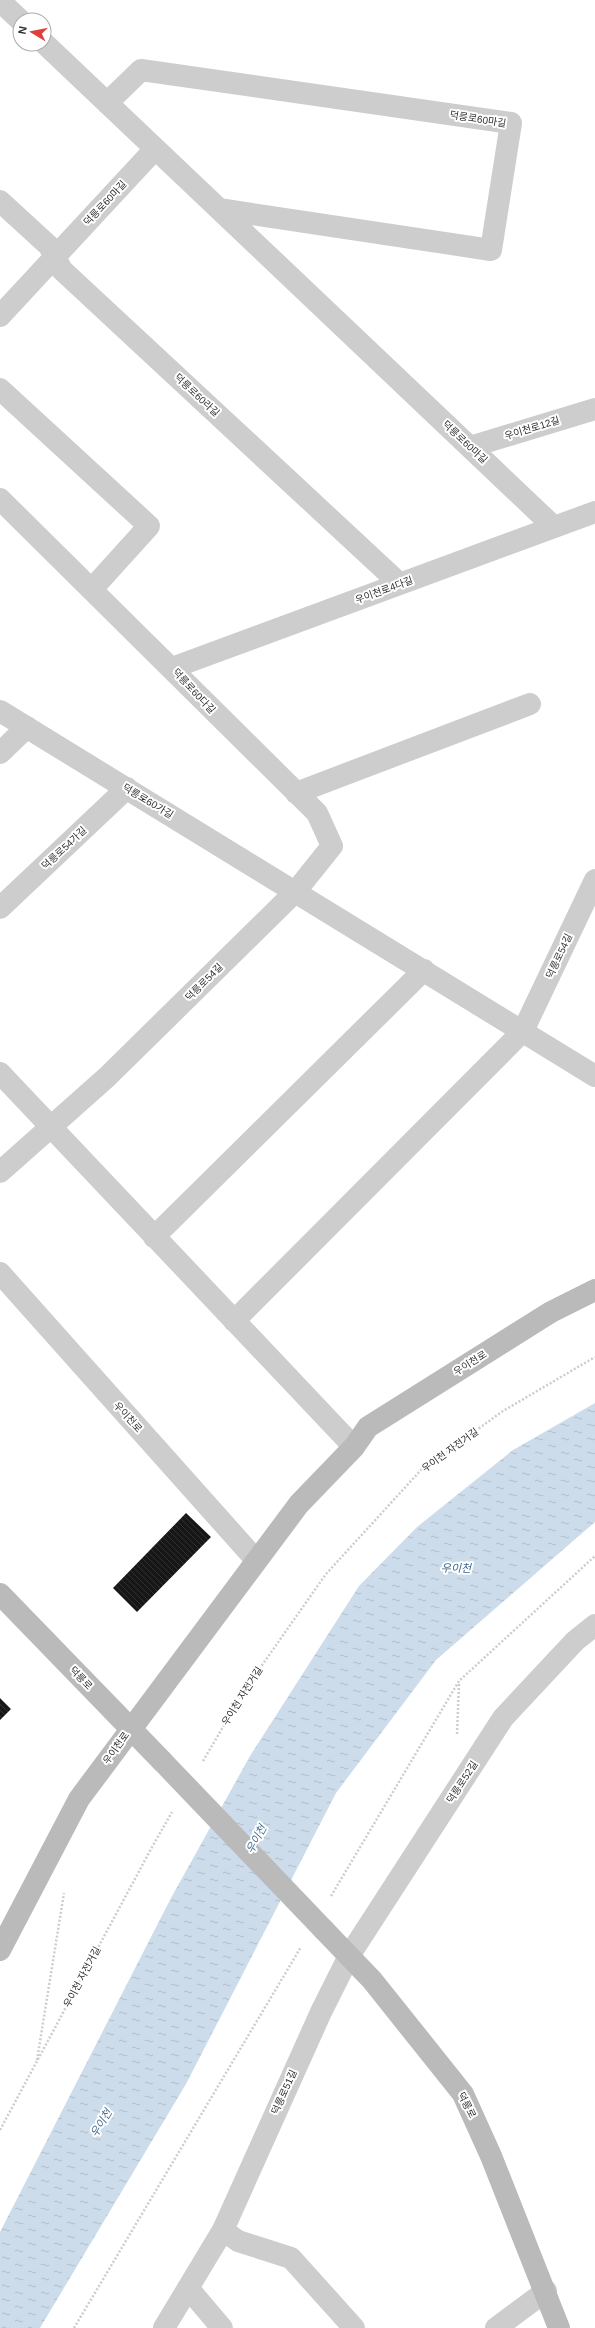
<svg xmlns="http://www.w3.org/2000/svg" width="595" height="2328" viewBox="0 0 595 2328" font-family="Arial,'Noto Sans KR',sans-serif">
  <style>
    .water { fill: url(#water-ripples) }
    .building { fill: url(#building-back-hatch) }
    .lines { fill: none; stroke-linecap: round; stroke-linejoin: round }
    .path { stroke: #cdcdcd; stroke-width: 2.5; stroke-dasharray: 2 2; stroke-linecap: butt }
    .street { stroke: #cdcdcd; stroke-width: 22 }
    .secondary { stroke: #bababa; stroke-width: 22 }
    .secondary-bridge { stroke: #bababa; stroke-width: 22 }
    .labels { text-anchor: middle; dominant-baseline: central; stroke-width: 4; stroke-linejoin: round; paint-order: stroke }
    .street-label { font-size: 10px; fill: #303030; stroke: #fff }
    .water-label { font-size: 11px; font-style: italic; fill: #41698f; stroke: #fff }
  </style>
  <defs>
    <pattern id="water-ripples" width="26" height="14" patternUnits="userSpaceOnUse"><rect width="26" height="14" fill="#ccdceb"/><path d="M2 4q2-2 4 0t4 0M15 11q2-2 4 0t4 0" fill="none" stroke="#b0bdca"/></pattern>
    <pattern id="building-back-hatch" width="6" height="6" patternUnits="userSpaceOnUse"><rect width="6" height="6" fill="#171717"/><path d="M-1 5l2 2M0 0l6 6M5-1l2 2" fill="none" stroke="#303030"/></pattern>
  </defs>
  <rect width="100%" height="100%" fill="#fff"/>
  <!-- water -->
  <path class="water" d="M595,1403v119l-159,138 -100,133 -150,291 -146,244h-40v-96l171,-334 79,-142 109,-170 58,-59 96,-77z"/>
  <!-- building -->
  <path class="building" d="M186,1513l25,24 -74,75 -24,-24z
    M0,1698l11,11 -11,11z"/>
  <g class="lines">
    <!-- path -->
    <path class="path" d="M457,1734l2,-51
      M203,1761l43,-73 80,-114 95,-104 82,-59 92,-54
      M331,1896l128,-215 136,-125
      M37,2060l27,-167
      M0,2130l151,-281 21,-37
      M74,2328l227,-381"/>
    <!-- street -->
    <path class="street" d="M0,1l20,19
      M44,43l510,484
      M107,103l34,-33 370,53 -20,127 -272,-41
      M0,201l49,45 13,24 338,314
      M0,316l155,-167
      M0,389l149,137 -57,63
      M470,447l125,-38
      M0,499l317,314 15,33 -36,45 -189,186 -107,95
      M172,668l423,-156
      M0,711l595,365
      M0,753l27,-26
      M296,793l234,-89
      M0,908l127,-120
      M0,1073l354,374
      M154,1237l270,-267
      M0,1273l256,287
      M234,1321l289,-290 72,-151
      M223,2230l15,11 53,17 63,70
      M188,2288l34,40
      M164,2328l59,-98 98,-218 28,-56 154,-238 72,-77 20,-16
      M496,2328l50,-37"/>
    <!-- secondary -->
    <path class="secondary" d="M0,1594l162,167
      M324,1930l48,50 91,114 28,62 68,172
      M0,1950l79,-151 220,-295 55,-57 14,-20 183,-115 44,-22"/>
    <!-- secondary-bridge -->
    <path class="secondary-bridge" d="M162,1761l162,169"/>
  </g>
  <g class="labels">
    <!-- street labels -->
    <g class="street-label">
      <text transform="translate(478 119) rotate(9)">덕릉로60마길</text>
      <text transform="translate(105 203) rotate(-47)">덕릉로60마길</text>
      <text transform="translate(197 395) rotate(43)">덕릉로60라길</text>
      <text transform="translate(532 428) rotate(-17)">우이천로12길</text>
      <text transform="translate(465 442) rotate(43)">덕릉로60마길</text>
      <text transform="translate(384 590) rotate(-20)">우이천로4다길</text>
      <text transform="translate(194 691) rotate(47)">덕릉로60다길</text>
      <text transform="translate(148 801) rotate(31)">덕릉로60가길</text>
      <text transform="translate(64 848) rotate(-43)">덕릉로54가길</text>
      <text transform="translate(559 956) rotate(-65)">덕릉로54길</text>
      <text transform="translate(204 982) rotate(-45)">덕릉로54길</text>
      <text transform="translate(470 1363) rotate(-32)">우이천로</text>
      <text transform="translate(128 1417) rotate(48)">우이천로</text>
      <text transform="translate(450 1450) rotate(-36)">우이천 자전거길</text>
      <text transform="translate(81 1678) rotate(46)">덕릉로</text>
      <text transform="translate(242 1696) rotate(-58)">우이천 자전거길</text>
      <text transform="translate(116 1748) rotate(-54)">우이천로</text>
      <text transform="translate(462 1782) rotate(-57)">덕릉로52길</text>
      <text transform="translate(82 1977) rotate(-62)">우이천 자전거길</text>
      <text transform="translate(284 2092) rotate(-66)">덕릉로51길</text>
      <text transform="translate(467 2105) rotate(63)">덕릉로</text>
    </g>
    <!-- water labels -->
    <g class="water-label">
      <text x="456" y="1568">우이천</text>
      <text transform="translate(256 1839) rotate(-62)">우이천</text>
      <text transform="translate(101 2123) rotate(-59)">우이천</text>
    </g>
  </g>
  <!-- north arrow -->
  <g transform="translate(32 32) rotate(280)"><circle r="19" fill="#ffffff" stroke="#acacac"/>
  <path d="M0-3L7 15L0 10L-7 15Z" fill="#de403b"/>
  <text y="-6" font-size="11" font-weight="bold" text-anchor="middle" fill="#303030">N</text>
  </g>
</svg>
